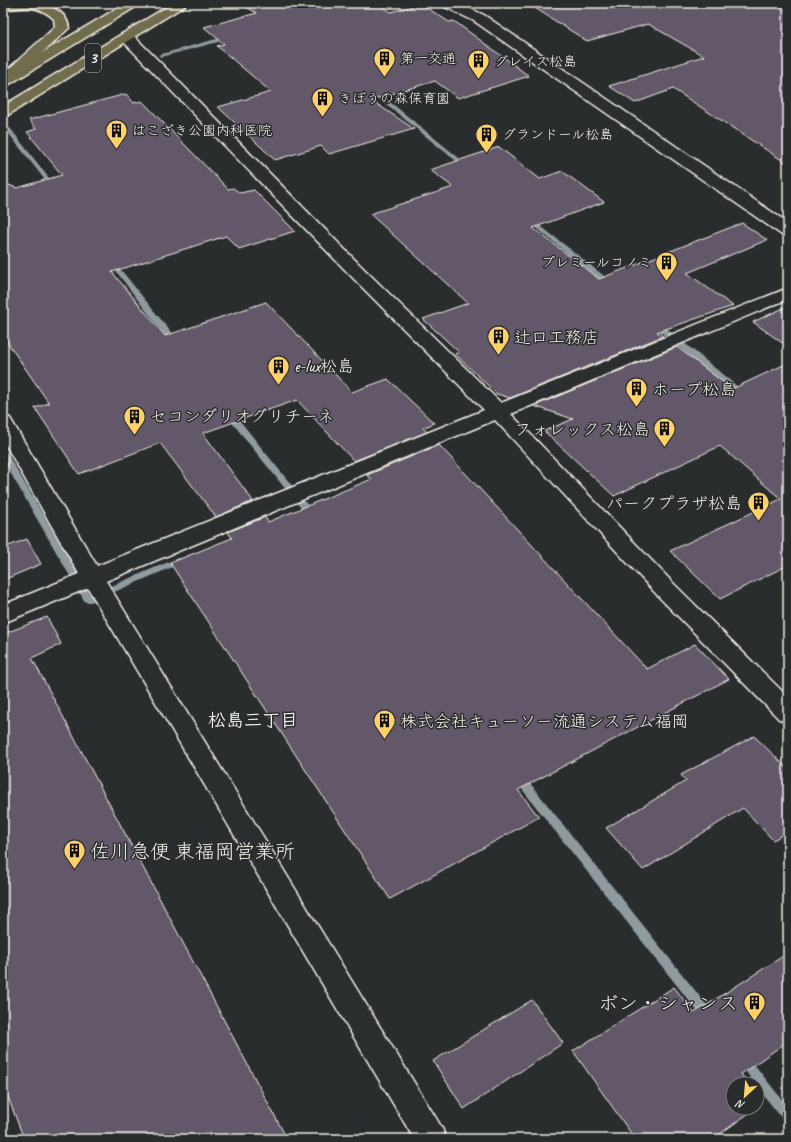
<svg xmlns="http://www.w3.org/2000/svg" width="791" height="1142" viewBox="0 0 791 1142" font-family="Caveat,'Klee One',sans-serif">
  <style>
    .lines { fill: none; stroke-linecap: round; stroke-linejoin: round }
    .stream { fill: #909ba0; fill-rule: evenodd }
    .building { fill: #625969; stroke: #f4f1e8 }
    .street-casing { stroke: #f4f1e8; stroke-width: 3 }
    .secondary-casing { stroke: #f4f1e8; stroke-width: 3 }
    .primary-casing { stroke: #f4f1e8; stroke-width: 3 }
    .highway-casing { stroke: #f4f1e8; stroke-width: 3 }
    .street { fill: #2a2d2e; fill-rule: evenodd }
    .secondary { fill: #2a2d2e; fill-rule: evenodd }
    .primary { fill: #716c4b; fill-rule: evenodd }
    .highway { fill: #716c4b; fill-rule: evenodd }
    .labels { text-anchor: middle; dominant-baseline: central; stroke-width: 3; stroke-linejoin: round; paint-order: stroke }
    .far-poi-label { font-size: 14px; fill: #f4f1e8; stroke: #2a2d2e; text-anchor: start }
    .shield { fill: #2a2d2e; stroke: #b7b6b0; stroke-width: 1 }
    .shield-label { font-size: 16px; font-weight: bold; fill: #f4f1e8 }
    .poi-label { font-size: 17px; fill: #f4f1e8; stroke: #2a2d2e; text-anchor: start }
    .neighbourhood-label { font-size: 18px; font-weight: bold; fill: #f4f1e8; stroke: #2a2d2e }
    .near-poi-label { font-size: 20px; fill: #f4f1e8; stroke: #2a2d2e; text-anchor: start }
  </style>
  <rect width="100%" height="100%" fill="#2a2d2e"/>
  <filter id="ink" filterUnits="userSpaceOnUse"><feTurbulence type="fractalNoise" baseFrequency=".025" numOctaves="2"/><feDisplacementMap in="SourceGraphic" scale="8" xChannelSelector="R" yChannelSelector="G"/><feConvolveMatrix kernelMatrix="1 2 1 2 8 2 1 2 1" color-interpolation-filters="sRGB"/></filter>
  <g filter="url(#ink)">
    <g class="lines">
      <!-- stream -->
      <path class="stream" d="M231,35l2,1v2l-72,19 -3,-2z
        M370,89h4l96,78v2h-4l-96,-78z
        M6,128h4l46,59v2h-4l-46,-59z
        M528,216l85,67v4h-6l-81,-68v-2z
        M111,259l2,1 66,82v4h-6l-64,-84 -2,-1z
        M652,321h6l87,72 1,2 -1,2h-6l-87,-72z
        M229,410l3,1 82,102 1,2 -1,2h-6l-82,-102 -1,-2 1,-2z
        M3,450l4,3 83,142 88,-37h6l1,2 -1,2 -93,40h-6l-82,-142z
        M518,772l4,1 191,240 2,4 -2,4 -4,2 -4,-2 -191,-242 -1,-3 1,-3z
        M742,1052l4,2 42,53v16l-4,-2 -27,-34v-3h-2l-19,-26 2,-4z"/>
    </g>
    <!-- building -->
    <path class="building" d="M239,3h138l14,9 30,-8 28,18 5,-1 75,55 -71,22 -23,-17 -64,19 43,29 -85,25 -8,-8 -46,14 -57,-53 53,-15 -54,-46 7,-2 -20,-17 53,-14z
      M527,3h261v161l-115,-75 -38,14 -26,-17 95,-30 -56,-32 -61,17z
      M126,94l8,9 8,-2 86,88 5,-1 7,5 14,-3 41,41 -56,18 -13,-13 -114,36 53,64 101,-34 86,90 36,-13 46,44 -11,5 4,4 -73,29 -57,-61 -94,33 50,68 -37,16 -56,-74 -81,31 -44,-66 14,-5 -46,-67v-153l14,5 45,-13 -35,-43 9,-3 -7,-9z
      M499,147l41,32 22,-8 42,31 -71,26 66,51 143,-56 25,17 -80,33 46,33 -76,26 6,4 -153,62 -13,-4 -42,-40 4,-2 -36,-33 45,-16 -98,-89 83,-27 -23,-17z
      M788,306v41l-35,-25z
      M677,347l55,42 56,-26v202l-68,34 -50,-48 111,-52 -61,-53 -106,50 -70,-65 29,-12 -39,-13z
      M439,445l208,224 48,-25 34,35 -211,111 21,27 -149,82 -220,-336 62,-25 -4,-6 37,-15 3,5 104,-43 -5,-4z
      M27,539l14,25 -38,16v-32z
      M47,617l14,27 -29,14 255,481h-263l-21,-55v-450z
      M754,736l34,33v63l-15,8 -30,-32 -100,62 -37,-42 80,-47 -5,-6z
      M788,953v88l-47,33 8,10h-16v24h23l-43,31h-78l-62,-88 101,-64 20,26z
      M532,1000l31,43 -99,66 -31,-48z"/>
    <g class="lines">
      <defs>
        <path id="street" d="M127,33l5,1 233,236 136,133 287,-115v11l-277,115 164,171 113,112v25l-9,-3 -120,-122 -164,-177 -389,161 336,547 4,11h-32l-326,-551 -85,35v-18l76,-31 -76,-134v-24l7,2 87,148 387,-156 -131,-132 -231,-238 -2,-3 2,-3z"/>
        <path id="secondary" d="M441,3h17l26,12 304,208v13l-6,-1 -308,-214 -31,-15z"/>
        <path id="primary" d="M3,3c24,0 62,-3 66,25l-61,57 -5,1v-12l52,-47 -1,-8c-16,-15 -30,-12 -51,-9z"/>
        <path id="highway" d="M126,3h16l-134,82 -5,1v-10z
          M173,3h16l-181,112 -5,1v-10z"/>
      </defs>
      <!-- street casing -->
      <use href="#street" class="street-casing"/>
      <!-- secondary casing -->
      <use href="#secondary" class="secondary-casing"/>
      <!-- primary casing -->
      <use href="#primary" class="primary-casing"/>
      <!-- highway casing -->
      <use href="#highway" class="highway-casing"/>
      <!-- street -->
      <use href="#street" class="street"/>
      <!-- secondary -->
      <use href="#secondary" class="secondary"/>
      <!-- primary -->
      <use href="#primary" class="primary"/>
      <!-- highway -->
      <use href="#highway" class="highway"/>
    </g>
  </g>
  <!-- icons -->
  <defs>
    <symbol id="building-pin" viewBox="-11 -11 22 30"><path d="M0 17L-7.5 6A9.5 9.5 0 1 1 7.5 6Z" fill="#ffd166" stroke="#2a2d2e"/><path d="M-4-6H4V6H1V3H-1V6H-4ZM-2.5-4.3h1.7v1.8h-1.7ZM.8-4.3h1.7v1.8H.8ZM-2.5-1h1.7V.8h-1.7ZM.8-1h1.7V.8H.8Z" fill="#111"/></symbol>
  </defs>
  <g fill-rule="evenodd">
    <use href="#building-pin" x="372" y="46" width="25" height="34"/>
    <use href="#building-pin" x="466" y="48" width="25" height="34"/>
    <use href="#building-pin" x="310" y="86" width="25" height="34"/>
    <use href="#building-pin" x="104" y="118" width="25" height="34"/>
    <use href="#building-pin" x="474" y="122" width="25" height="34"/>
    <use href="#building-pin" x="654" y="250" width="25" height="34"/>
    <use href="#building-pin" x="486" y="324" width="25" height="34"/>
    <use href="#building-pin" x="266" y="354" width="25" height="34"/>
    <use href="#building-pin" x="624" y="376" width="25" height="34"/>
    <use href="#building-pin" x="122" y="404" width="25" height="34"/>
    <use href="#building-pin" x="652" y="416" width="25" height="34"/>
    <use href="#building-pin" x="746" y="490" width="25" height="34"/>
    <use href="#building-pin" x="372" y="708" width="25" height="34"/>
    <use href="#building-pin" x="62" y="838" width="25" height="34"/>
    <use href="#building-pin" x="742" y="990" width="25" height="34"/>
  </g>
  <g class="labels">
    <!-- far-poi labels -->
    <g class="far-poi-label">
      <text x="400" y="58">第一交通</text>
      <text x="494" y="61">グレイス松島</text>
      <text x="338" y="98">きぼうの森保育園</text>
      <text x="132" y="130">はこざき公園内科医院</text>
      <text x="502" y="134">グランドール松島</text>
      <text x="652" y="262" text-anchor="end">プレミールコノミ</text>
    </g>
    <!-- shield labels -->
    <rect class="shield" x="85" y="44" width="16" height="28" rx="3"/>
    <g class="shield-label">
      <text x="93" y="58">3</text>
    </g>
    <!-- poi labels -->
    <g class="poi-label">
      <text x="514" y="337">辻口工務店</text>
      <text x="294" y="366">e-lux松島</text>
      <text x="652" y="389">ホープ松島</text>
      <text x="150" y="416">セコンダリオグリチーネ</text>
      <text x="650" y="429" text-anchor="end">フォレックス松島</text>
      <text x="742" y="503" text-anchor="end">パークプラザ松島</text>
      <text x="400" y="721">株式会社キューソー流通システム福岡</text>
    </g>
    <!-- neighbourhood labels -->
    <g class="neighbourhood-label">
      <text x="253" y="720">松島三丁目</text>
    </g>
    <!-- near-poi labels -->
    <g class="near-poi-label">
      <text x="90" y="851">佐川急便 東福岡営業所</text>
      <text x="738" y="1003" text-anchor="end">ボン・シャンス</text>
    </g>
  </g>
  <!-- margin -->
  <rect width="791" height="1142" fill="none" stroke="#2a2d2e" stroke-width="16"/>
  <rect x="8" y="8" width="775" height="1126" fill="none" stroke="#f4f1e8" stroke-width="1.5" filter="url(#ink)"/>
  <!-- north arrow -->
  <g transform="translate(745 1096) rotate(206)"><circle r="19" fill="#2a2d2e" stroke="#7b7b78"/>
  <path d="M0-3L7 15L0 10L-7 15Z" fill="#ffd166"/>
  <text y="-6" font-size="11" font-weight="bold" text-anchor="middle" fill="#f4f1e8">N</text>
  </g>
</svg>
